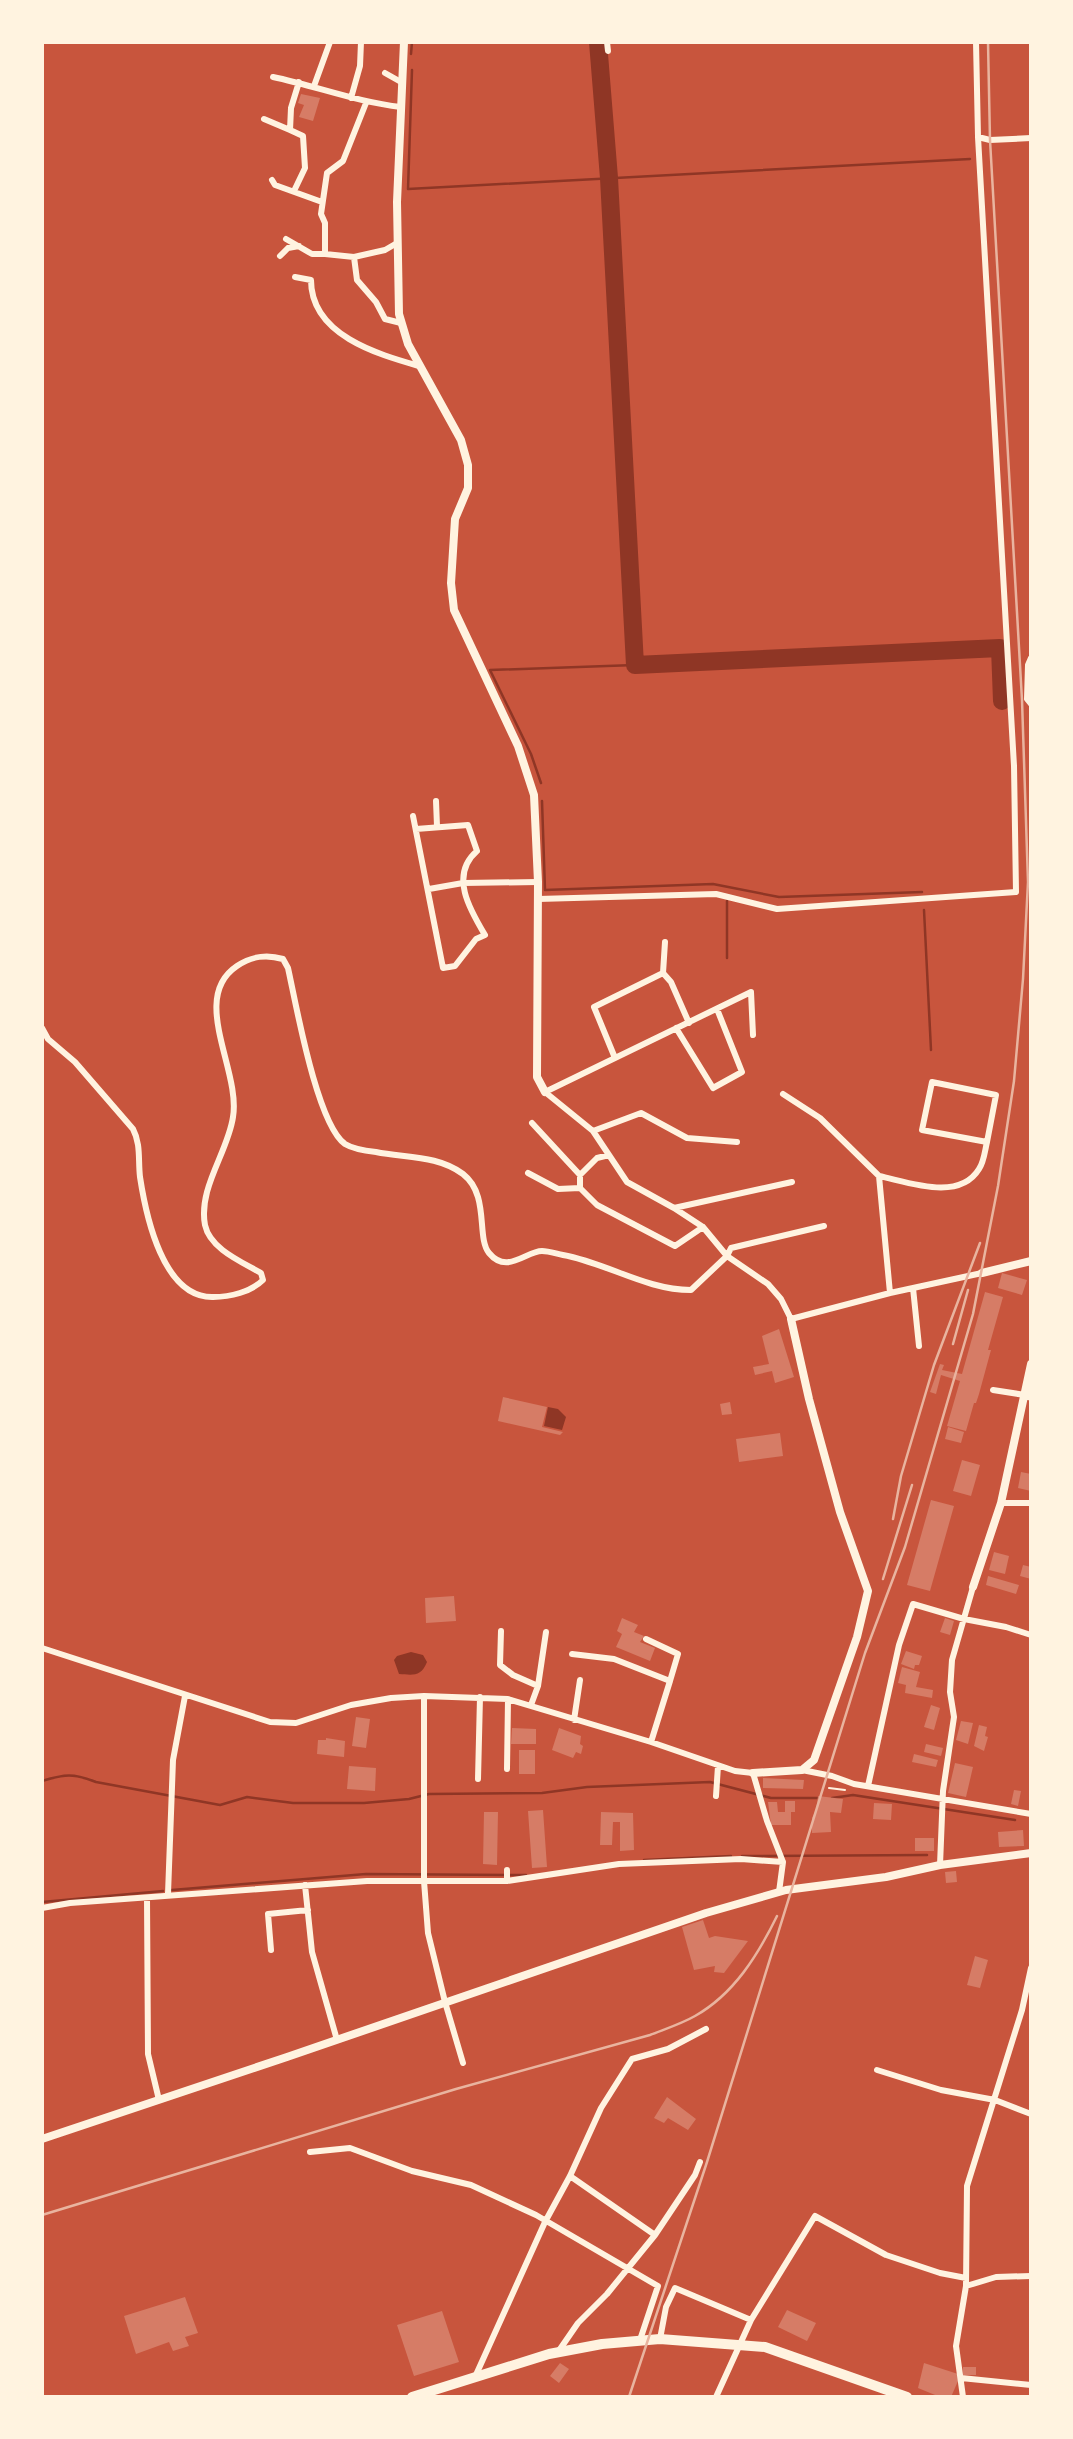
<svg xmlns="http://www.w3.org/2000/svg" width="1073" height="2439" viewBox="0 0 1073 2439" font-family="'IBM Plex Sans',sans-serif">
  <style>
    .water { fill: #8f3625 }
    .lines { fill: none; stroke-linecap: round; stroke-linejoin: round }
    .stream { stroke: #8f3625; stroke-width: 2.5 }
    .river { stroke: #8f3625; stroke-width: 18 }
    .building { fill: #d67c66 }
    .path { stroke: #fff3e0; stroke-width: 2 }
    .minor { stroke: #fff3e0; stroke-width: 6 }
    .tertiary { stroke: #fff3e0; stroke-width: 8 }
    .secondary { stroke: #fff3e0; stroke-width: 9 }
    .trunk { stroke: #fff3e0; stroke-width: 10 }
    .rail { stroke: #e9b49f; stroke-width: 2.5 }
  </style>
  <rect width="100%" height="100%" fill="#c8553d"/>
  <!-- water -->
  <path class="water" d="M548,1407l10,2 8,8 -4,13 -18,-4z
    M411,1652l12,3 4,7c-6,15 -14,13 -28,12l-5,-14 3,-4z"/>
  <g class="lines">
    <!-- stream -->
    <path class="stream" d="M411,54l1,-12
      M412,70l-4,119 562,-30
      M541,783l-10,-29 -41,-84 145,-5
      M542,801l3,89 168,-6 66,13 143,-5
      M727,901v57
      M924,910l7,140
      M42,1781c23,-7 31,-8 54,1l124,23 27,-8 46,6h71l45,-4 20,-5 113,-1 45,-6 123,-5 61,16h47
      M832,1798l21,-3 162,25
      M742,1856l185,-1
      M644,1860l87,-4
      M172,1890l194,-16 160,1
      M42,1902l121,-11"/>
    <!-- river -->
    <path class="river" d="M598,42l11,136 26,487 365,-17 2,53"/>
  </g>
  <!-- building -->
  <path class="building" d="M301,94l19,4 -7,23 -14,-4 5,-12 -6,-2z
    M1002,1273l25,7 -5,15 -24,-7z
    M985,1292l18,5 -15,53h3l-12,44 -3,9h-2l-8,28 -19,-5 13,-45 -19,-6 -5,19 -6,-2 10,-28 4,1 -2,5 20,4z
    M779,1329l15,48 -19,6 -3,-12 -17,4 -2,-8 16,-3 -7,-28z
    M503,1397l44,10 -5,20 21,5 -3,3 -62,-14z
    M730,1402l2,12 -10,1 -2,-11z
    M948,1427l16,5 -3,11 -16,-4z
    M780,1433l3,23 -44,6 -3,-23z
    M962,1460l18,5 -9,31 -18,-5z
    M1021,1472l10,2v17l-13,-3z
    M931,1500l23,6 -24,85 -23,-6z
    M994,1552l15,4 -4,18 -16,-4z
    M1023,1565l8,2v12l-11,-3z
    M988,1576l31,9 -3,9 -30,-9z
    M454,1596l2,25 -30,2 -1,-25z
    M622,1618l16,7 -4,7 10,4 -4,6 15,6 -5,13 -34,-14 6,-13 -5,-3z
    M945,1618l9,3 -4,14 -10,-3z
    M906,1651l16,5 -3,9h-4l-1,4 -13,-5z
    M902,1667l18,5 -4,15 17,3 -1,8 -27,-5 1,-8 -8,-2z
    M931,1705l9,3 -6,22 -10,-3z
    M356,1717l14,2 -4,29 -14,-2z
    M961,1721l12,2 -5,21 -12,-4z
    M979,1725l8,2 -2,9 3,1 -4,14 -10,-5z
    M512,1728l24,1v15h-25z
    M559,1728l22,8 -1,8 3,2 -2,8 -5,-2 -3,6 -21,-8z
    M326,1738l19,3 -1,16 -27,-3 1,-14h8z
    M926,1744l17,4 -2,8 -17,-4z
    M519,1750h16v24h-16z
    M914,1754l24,6 -2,7 -24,-5z
    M955,1763l18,4 -7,30 -18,-4z
    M349,1766l27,2 -1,23 -28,-2z
    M763,1778l41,2 -1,9 -40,-1z
    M1014,1790l7,1 -3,15 -7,-2z
    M818,1796l25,3 -2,14 -11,-1 1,20 -19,1v-15l4,-8z
    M785,1801h10v11h-4v13h-20l-3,-23h9l1,10h7z
    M874,1803l18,1 -1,16 -18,-1z
    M543,1810l4,57 -15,1 -4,-57z
    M484,1812h14l-1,53 -14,-1z
    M601,1812l32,1 1,37 -14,1v-29h-7l-1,23h-12z
    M1023,1830l1,16 -25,1 -1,-15z
    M915,1838h19v13h-19z
    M956,1871l1,11 -11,1 -1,-11z
    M703,1920l6,18 6,-2 33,5 -24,32 -10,-1 1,-6 -21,4 -12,-43z
    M975,1956l13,4 -8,28 -13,-3z
    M667,2097l29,22 -8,11 -20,-12 -4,5 -10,-5z
    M185,2297l13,36 -13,4 4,9 -16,5 -4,-9 -33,12 -12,-38z
    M787,2310l29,13 -9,18 -29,-14z
    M442,2311l17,51 -45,14 -17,-51z
    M560,2363l9,6 -10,14 -9,-7z
    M924,2363l34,11v7l-7,16h-11l-22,-9z
    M963,2367h13v8h-13z"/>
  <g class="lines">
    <!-- path -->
    <path class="path" d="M829,1788l16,2"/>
    <!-- minor -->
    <path class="minor" d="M607,42l1,9
      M385,73l16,9
      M273,77c43,9 84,25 128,30
      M314,86l16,-44
      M351,98l9,-32 1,-24
      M366,103l-23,58 -16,12 -6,41 4,9v31l29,3 3,23 19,22 9,17 16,4
      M264,119l26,11 1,-22 8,-26
      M290,130l13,6 2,32 -11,23
      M978,137l12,3 41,-2
      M272,180l3,5 47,17
      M286,239l26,15h13
      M280,256l8,-8 11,-2
      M354,257l31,-7 12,-7
      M295,277l16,3c0,55 66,74 108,86
      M1031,658l-3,7 -1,34 4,5
      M436,801l1,25
      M413,816l30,152 12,-2 21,-27 9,-4c-15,-25 -36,-60 -8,-84l-9,-26 -52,4
      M429,889l34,-6 75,-1
      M538,899l178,-5 61,15 239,-17 -2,-126 -36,-629 -2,-95
      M663,973l2,-31
      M42,1028l6,11 27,23 58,67c8,15 5,31 7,48 6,39 23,121 73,120 17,0 38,-5 50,-17l-2,-7c-19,-11 -51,-24 -56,-48 -7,-37 23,-73 28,-108 8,-47 -44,-119 4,-151 15,-10 29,-12 46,-7l5,9c8,36 29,156 57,176 8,5 22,7 31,8 29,6 62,3 87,22 27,21 13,63 26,79 18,22 37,-2 53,-2 7,0 15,3 21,4 44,8 83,35 128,35l36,-34 4,-8 93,-22
      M676,1028l37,60 29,-16 -25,-63
      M753,1035l-2,-43 -206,100 48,39 34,51 47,26 29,19 24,29 41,28 13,15 10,20 99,-26 92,-20
      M615,1058l-21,-51 69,-34 8,9 18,41
      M932,1082l64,13 -9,47 -65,-12z
      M783,1094l37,24 59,58
      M532,1123l48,52
      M593,1131l48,-18 46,25 50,4
      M609,1155l-12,3 -17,17v13l17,17 78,41 28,-19
      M528,1173l30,16 22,-1
      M674,1208l118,-26
      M913,1288l6,58
      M890,1293l-11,-117c29,6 80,26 100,-7 5,-7 6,-19 8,-27
      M993,1390l32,5
      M1001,1503h30
      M501,1631l-1,34 13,10 25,11
      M646,1639l32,15 -8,27
      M42,1648l228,74 26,1 55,-18 40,-7 33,-2 84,3 143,43 84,29 18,2 14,48 16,41 -4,30
      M572,1654l42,5 56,22 -19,61
      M424,1696v185l4,52 17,69 18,61
      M531,1705l7,-19 8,-54
      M574,1720l6,-40
      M507,1769l1,-70
      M802,1770l30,6 22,8 177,30
      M478,1779l2,-82
      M868,1786l31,-141 14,-41 51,15 42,8 25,8
      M716,1796l2,-30
      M940,1865l3,-74 11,-74 -4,-25 2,-32 21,-73
      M507,1870v11
      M305,1885l7,67 25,88
      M168,1894l5,-134 12,-64
      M147,1898l1,156 11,46
      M42,1908l28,-5 297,-22h140l112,-17 122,-5 42,3
      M271,1950l-3,-36 40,-4
      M877,2070l64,20 54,10 36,14
      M310,2152l40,-4 62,23 59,14 65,30 122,71 -18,54
      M570,2176l85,59
      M966,2286l30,-9 35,-1
      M660,2339l6,-32 9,-19 76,32
      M558,2352l20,-29 29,-29 48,-59 40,-60 5,-13
      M475,2377l70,-155 25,-46 31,-68 31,-49 36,-10 38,-20
      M961,2378l70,7
      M716,2397l35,-77 64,-104 71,39 54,18 26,5
      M963,2397l-7,-51 10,-60 1,-100 55,-176 9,-42"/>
    <!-- tertiary -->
    <path class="tertiary" d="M404,42l-7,160 2,112 9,30 53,96 7,25v23l-13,31 -4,64 3,27 64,136 16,49 4,87 -1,195 8,15
      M982,1273l49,-12
      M973,1587l28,-84 30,-139
      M753,1773l49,-3 12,-10 43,-123 11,-46 -28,-79 -31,-113 -18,-80
      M42,2139l245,-82 419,-144 80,-23 100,-13 54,-12 91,-12"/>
    <!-- secondary -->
    <path class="secondary" d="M1025,1395l6,1"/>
    <!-- trunk -->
    <path class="trunk" d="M412,2397l137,-43 53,-10 58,-5 105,8 142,50"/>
    <!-- rail -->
    <path class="rail" d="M953,1344l15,-54
      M893,1519l8,-43 33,-111 46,-122
      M883,1579l29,-94
      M42,2215l414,-126 194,-54c15,-6 31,-11 45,-19 39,-22 63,-61 82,-100
      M629,2397l78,-235 158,-509 40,-106 68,-233 25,-128 16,-105 9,-102 5,-97 -6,-182 -32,-560 -2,-98"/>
  </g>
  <!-- border -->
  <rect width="1073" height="2439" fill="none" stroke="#fff3e0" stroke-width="88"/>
</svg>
